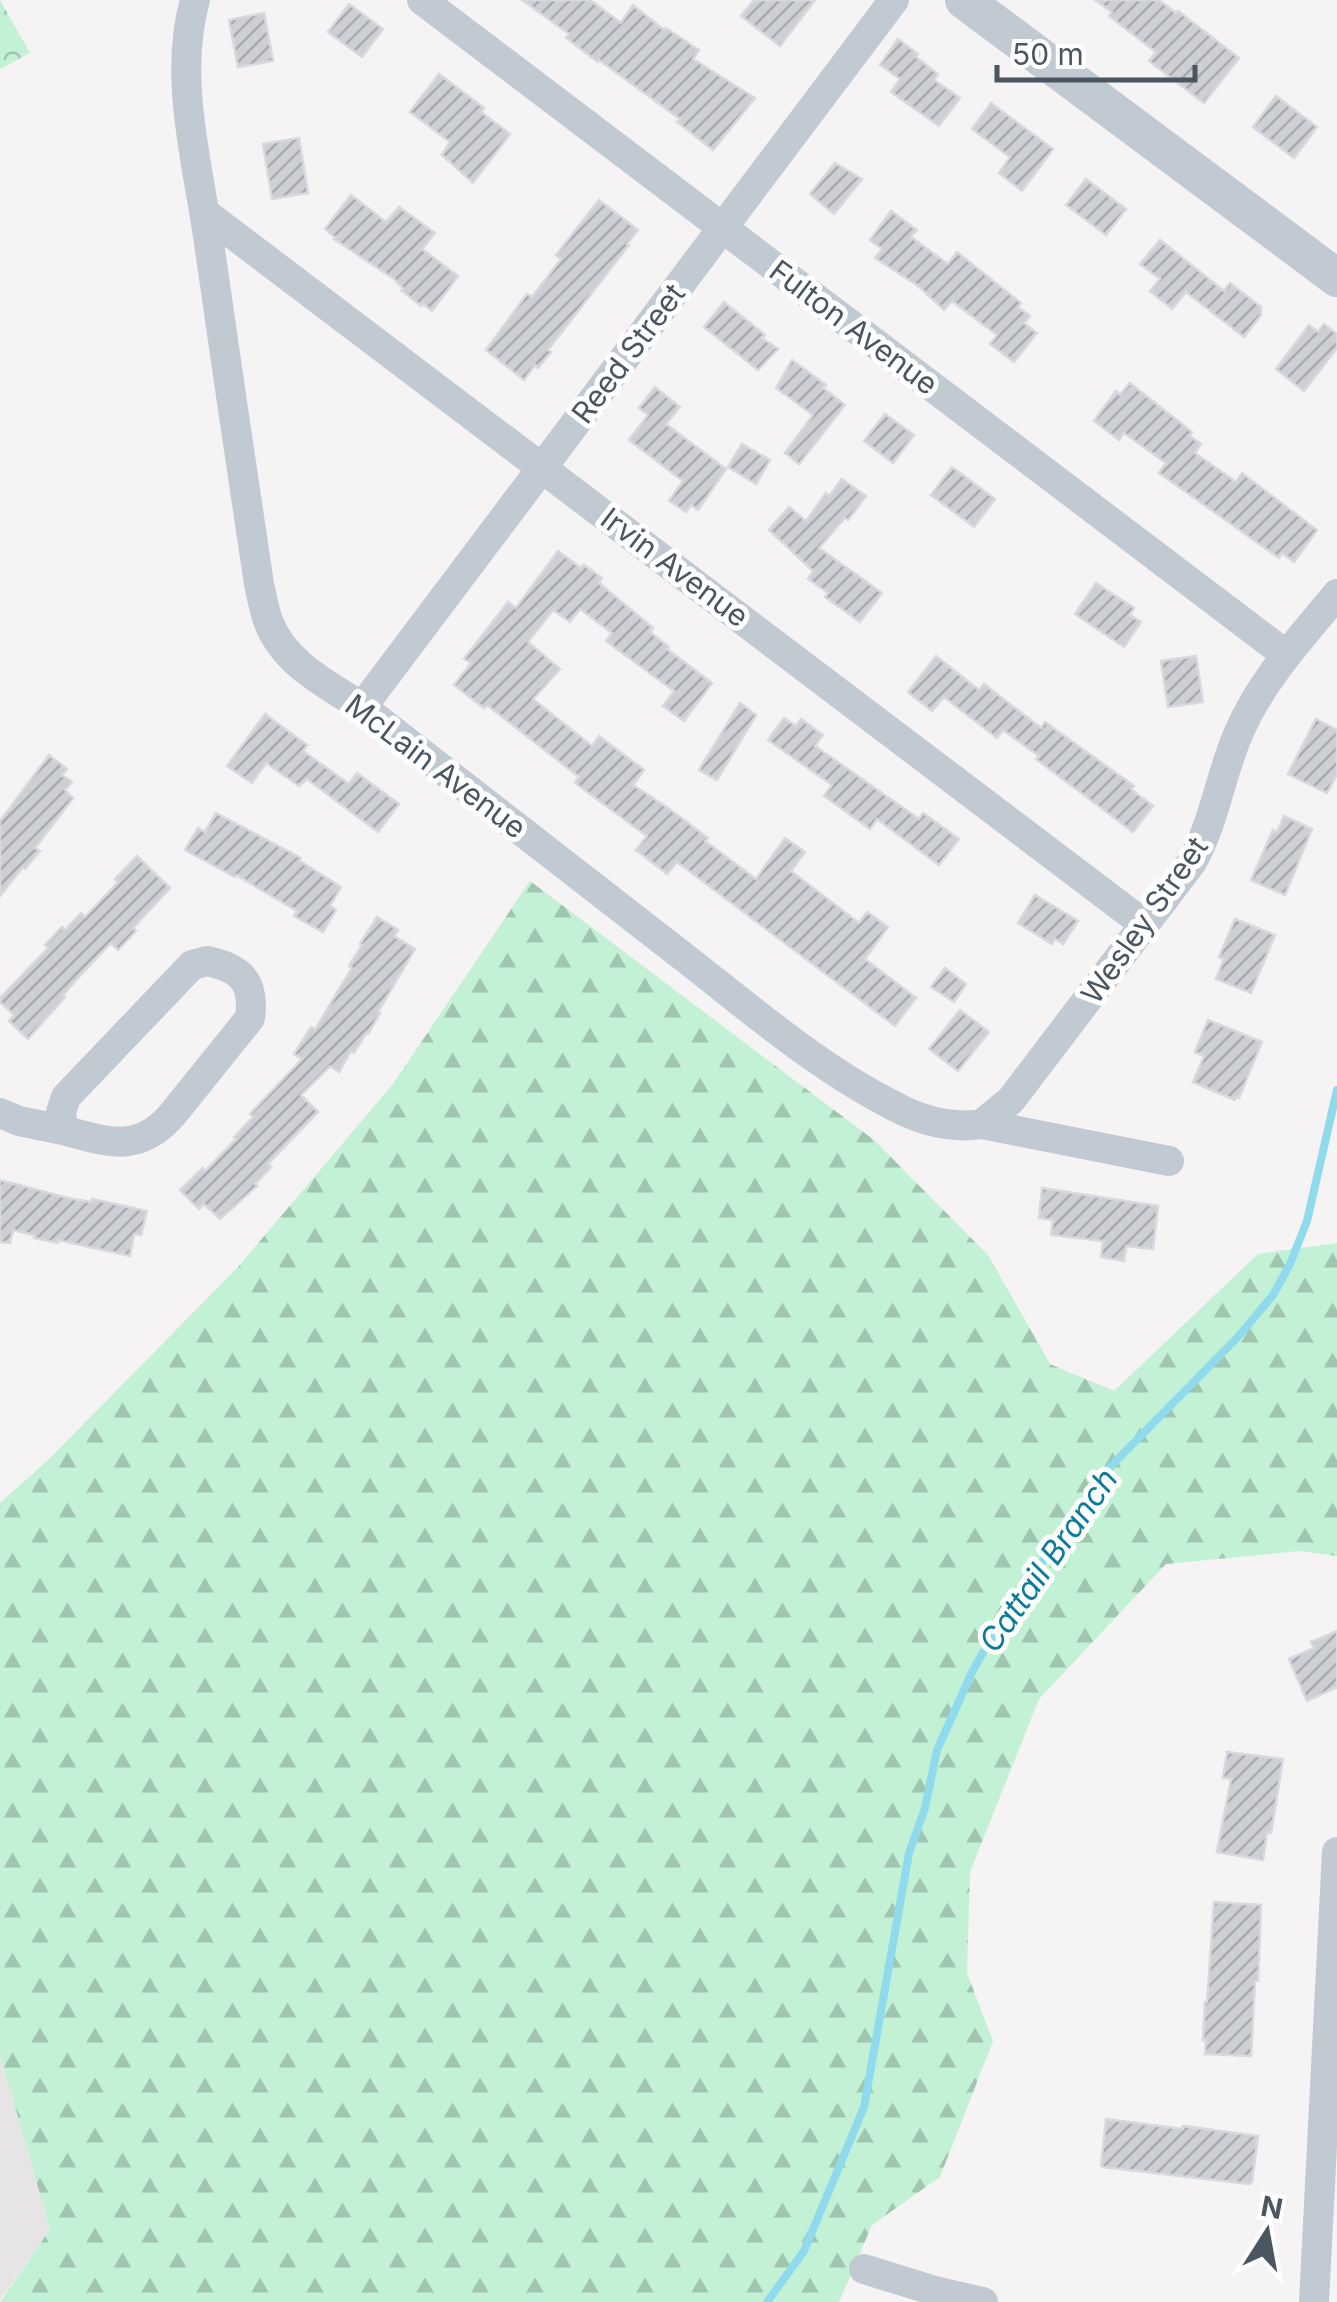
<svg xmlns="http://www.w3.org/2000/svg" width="1337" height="2302" viewBox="0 0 1337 2302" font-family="Inter,sans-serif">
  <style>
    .education { fill: #e6e4e5 }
    .forest { fill: url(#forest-firs) }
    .park { fill: url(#park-crowns) }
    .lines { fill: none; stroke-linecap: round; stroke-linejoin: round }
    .stream { stroke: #90daee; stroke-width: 8 }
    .building { fill: url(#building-hatch); stroke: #d7d9de; stroke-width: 2.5 }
    .minor { stroke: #c1cad2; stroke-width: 30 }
    .tertiary { stroke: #c1cad2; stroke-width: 38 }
    .labels { text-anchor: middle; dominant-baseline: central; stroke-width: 10; stroke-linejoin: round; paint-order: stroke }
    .street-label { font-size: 30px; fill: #4a5661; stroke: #fff }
    .water-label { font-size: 32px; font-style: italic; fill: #0c7c9b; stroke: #fff }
  </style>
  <defs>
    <pattern id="forest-firs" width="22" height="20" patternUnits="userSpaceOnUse" patternTransform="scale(2.5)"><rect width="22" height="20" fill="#c3f1d5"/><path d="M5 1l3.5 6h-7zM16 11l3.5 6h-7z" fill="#a0c6b0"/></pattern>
    <pattern id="park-crowns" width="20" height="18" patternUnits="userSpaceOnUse" patternTransform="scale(2.5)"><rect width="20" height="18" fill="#c3f1d5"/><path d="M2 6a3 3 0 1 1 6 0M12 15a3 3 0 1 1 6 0" fill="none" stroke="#a0c6b0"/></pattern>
    <pattern id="building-hatch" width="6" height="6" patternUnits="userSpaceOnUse" patternTransform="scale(2.5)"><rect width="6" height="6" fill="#cdcfd5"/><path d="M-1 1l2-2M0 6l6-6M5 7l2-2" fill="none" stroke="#a8abb0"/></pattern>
  </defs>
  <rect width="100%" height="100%" fill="#f5f3f3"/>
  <!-- education -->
  <path class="education" d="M0,2054l50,175 -50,71z"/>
  <!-- forest -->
  <path class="forest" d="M530,881l344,259 114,115 62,109 64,27 144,-137 79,-11v313l-38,-5 -133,13 -127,135 -69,173 -3,101 26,68 -53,136 -68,48 -33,77h-839l50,-73 -50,-175v-551l48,-43 190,-193 155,-183z"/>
  <!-- park -->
  <path class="park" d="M0,0l30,53 -30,16z"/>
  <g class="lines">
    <!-- stream -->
    <path class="stream" d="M767,2302l37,-51 60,-144 45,-254 16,-45 12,-58 35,-78 34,-60 106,-147 125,-127 36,-43 17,-31 17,-43 30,-131"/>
  </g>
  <!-- building -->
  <path class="building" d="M522,0h68l31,23 12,-18 31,25 2,-2 33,22 -6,9 62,39 -42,52 -36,-28 3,-3 -81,-59 -1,2 -32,-24 3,-4z
    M754,0h61l-35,46 -39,-30z
    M1095,0h64l17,13 2,-2 61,47 -35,45 -55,-42 7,-9 -47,-36 3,-4z
    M349,4l34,25 -21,28 -34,-25z
    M264,13l9,48 -35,6 -9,-47z
    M898,39l20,15 -2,3 22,17 -4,6 26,18 -21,28 -48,-34 9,-13 -20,-14z
    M439,74l45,34 -3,4 29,22 -37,49 -31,-28 8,-13 -40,-30z
    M1276,96l41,31 -23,31 -41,-31z
    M991,103l62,46 -31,42 -23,-18 11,-16 -38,-28z
    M299,138l9,55 -36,6 -9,-55z
    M835,163l27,16 -28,35 -24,-20z
    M1086,179l40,30 -20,26 -40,-30z
    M351,195l35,27 13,-15 36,26 -13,16 36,27 -26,35 -10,-8 -1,3 -20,-16 2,-2 -9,-9 -60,-40 2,-1 -11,-9z
    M599,200l39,30 -11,14 2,1 -81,105 3,2 -13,16 -3,-3 -11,15 -38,-30 41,-56 5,3 29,-38 -5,-4z
    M891,211l26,19 -6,7 37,27 9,-12 64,51 -3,4 12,9 -6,7 13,10 -23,29 -24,-18 7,-9 -45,-34 -8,9 -27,-25 -42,-27 7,-9 -12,-9z
    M1160,240l64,51 6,-8 31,24v8l-17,22 -58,-45 -14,17 -22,-18 10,-12 -20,-15z
    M724,302l41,33 -3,3 16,11 -20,21 -54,-43z
    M1324,324l13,10v14l-33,43 -28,-22 33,-44 9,7z
    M792,360l34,25 -3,3 22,17 -46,59 -14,-11 28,-38 -37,-27z
    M1130,383l62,49 -2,4 11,8 -6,9 41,29 6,-9 75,57 -23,32 -12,-9 -3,5 -120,-85 7,-10 -42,-30 -5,7 -25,-19 22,-30 4,4z
    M655,387l25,20 -14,17 60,45 -28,41 -7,-5 -5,7 -17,-11 14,-20 -54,-41 19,-25 -9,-7z
    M885,414l29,21 -21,28 -29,-22z
    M742,444l28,16 -14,24 -28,-17z
    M952,467l43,32 -21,28 -43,-32z
    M842,479l24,17 -18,24 -3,-2 -26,30 63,45 -22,29 -35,-25 3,-4 -20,-14 5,-8 -44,-41 20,-23 17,14 20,-28 3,3z
    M558,551l23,17 3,-3 18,13 -3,5 54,45 -3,4 19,15 -2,2 45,34 -28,38 -21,-15 11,-15 -68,-50 6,-8 -32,-24 -10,13 -17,-12 -25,32 32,27 -27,30 59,47 7,-10 45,34 -11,15 35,23 40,30 -3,3 51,38 29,-41 20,14 -14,19 68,52 8,-11 21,15 -23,32 51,39 -21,28 -218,-164 -10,12 -31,-24 11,-14 -72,-53 4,-6 -92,-72 -3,3 -30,-23 17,-22 -7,-4 44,-57 8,6z
    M1096,583l38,25 -4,7 11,7 -17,25 -49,-33z
    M936,656l43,34 5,-6 57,44 4,-6 89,64 -3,3 22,17 -20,26 -97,-73 3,-3 -36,-26 -6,8 -53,-41 -12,14 -24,-19z
    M1196,656l7,46 -35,5 -7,-46z
    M740,703l16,12 -39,65 -18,-10z
    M265,714l42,31 -4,6 46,33 8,-11 42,31 -21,28 -71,-53 -8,7 -33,-23 -14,20 -25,-17z
    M784,718l12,8 5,-7 22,16 -8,11 104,73 4,-6 36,26 -20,26 -62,-46 -7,10 -46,-33 8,-11 -64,-45z
    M1316,719l21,11v44l-10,19 -39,-19z
    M49,755l18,14 -5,6 10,7 -7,8 8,8 -38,50 5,3 -15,18 -2,-2 -23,29v-75z
    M216,813l85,45 -1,3 41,26 -11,19 6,4 -13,22 -29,-16 3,-5 -61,-36 -1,2 -50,-27 13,-22 7,4z
    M1284,816l28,13 -27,66 -34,-15 22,-50 4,2z
    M137,856l33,32 -37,40 3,3 -18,19 -7,-7 -32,34 -16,18 2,2 -37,42 -19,-18 5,-6 -14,-13v-4l48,-50 -3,-3 17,-18 3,3 16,-17 4,4 33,-35 -3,-3z
    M1035,895l43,26 -15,23 -8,-5 -3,5 -34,-21z
    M377,917l21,13 -4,6 21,13 -37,63 2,1 -12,21 -2,-1 -12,20 -3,-2 -12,21 -9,-6 -29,29 17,17 -50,52 3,3 -16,17 2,2 -37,33 -16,-15 -5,5 -19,-19 23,-22 2,3 31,-32 -2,-2 19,-20 -3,-3 52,-55 -8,-5 17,-27 4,3 17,-29 20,-33 -3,-2 13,-21 -2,-1z
    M1235,919l40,16 -24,58 -35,-14 8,-20 -5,-2z
    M945,968l21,16 -12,18 -23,-15z
    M960,1010l29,22 -31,39 -29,-22z
    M1208,1020l54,22 -23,56 -3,-1 -1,3 -42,-18 11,-26 -9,-4z
    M0,1180l68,18 23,4 1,-3 55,12 -6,24 -7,-1 -4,22 -72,-16v3l-24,-5v-3l-21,-5 -3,13 -10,-1z
    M1042,1188l116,18 -5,43 -27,-3 -2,15 -23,-4 2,-16 -52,-6 2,-15 -14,-2z
    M1337,1631v56l-30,14 -18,-42 25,-11 -3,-6z
    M1227,1752l56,7 -12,74 -4,-1 -4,28 -46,-8 14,-73 -8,-1z
    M1214,1902l47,3 -2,52 -1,24h-3l-4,75 -46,-2 1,-14h-3l2,-38h2z
    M1106,2119l77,10v-3l75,10 -6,46 -3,2 -146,-17 -2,-2z"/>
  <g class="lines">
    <!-- minor -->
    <path class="minor" d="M195,0c-22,78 3,164 14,243 16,114 33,227 50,341 3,13 5,27 10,39 16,41 58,61 93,84 105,82 210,163 314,244 70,54 139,115 218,155 28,15 56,23 88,18l187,37
      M422,0l863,654
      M205,213l939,711
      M362,707l532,-707
      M207,961c34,7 48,21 43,57l-78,97c-34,39 -65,27 -109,15l-2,-18 5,-15 126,-132z
      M0,1113l19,8 44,9
      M982,1124l29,-24 181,-238c23,-41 28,-87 47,-130 23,-53 62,-94 98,-138
      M864,2269l71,22 48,11
      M1314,2302l23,-450"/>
    <!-- tertiary -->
    <path class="tertiary" d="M964,0l373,278"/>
  </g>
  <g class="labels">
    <!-- street labels -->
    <g class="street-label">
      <text transform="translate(854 327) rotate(37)">Fulton Avenue</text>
      <text transform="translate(628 353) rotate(-53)">Reed Street</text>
      <text transform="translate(675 567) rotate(37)">Irvin Avenue</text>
      <text transform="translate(436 766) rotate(37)">McLain Avenue</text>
      <text transform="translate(1144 920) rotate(-55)">Wesley Street</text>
    </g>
    <!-- water labels -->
    <g class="water-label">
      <text transform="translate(1048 1560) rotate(-55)">Cattail Branch</text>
    </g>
  </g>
  <!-- north arrow -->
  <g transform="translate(1267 2232) rotate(11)" stroke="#ffffff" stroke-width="8" paint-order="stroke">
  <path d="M0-8L18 38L0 25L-18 38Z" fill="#4a5661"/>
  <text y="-15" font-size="28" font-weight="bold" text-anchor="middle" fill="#4a5661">N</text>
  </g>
  <!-- scale -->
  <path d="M997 65v15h198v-15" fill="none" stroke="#4a5661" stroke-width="5"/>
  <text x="1012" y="65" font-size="30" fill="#4a5661" stroke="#ffffff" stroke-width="8" paint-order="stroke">50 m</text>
</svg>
